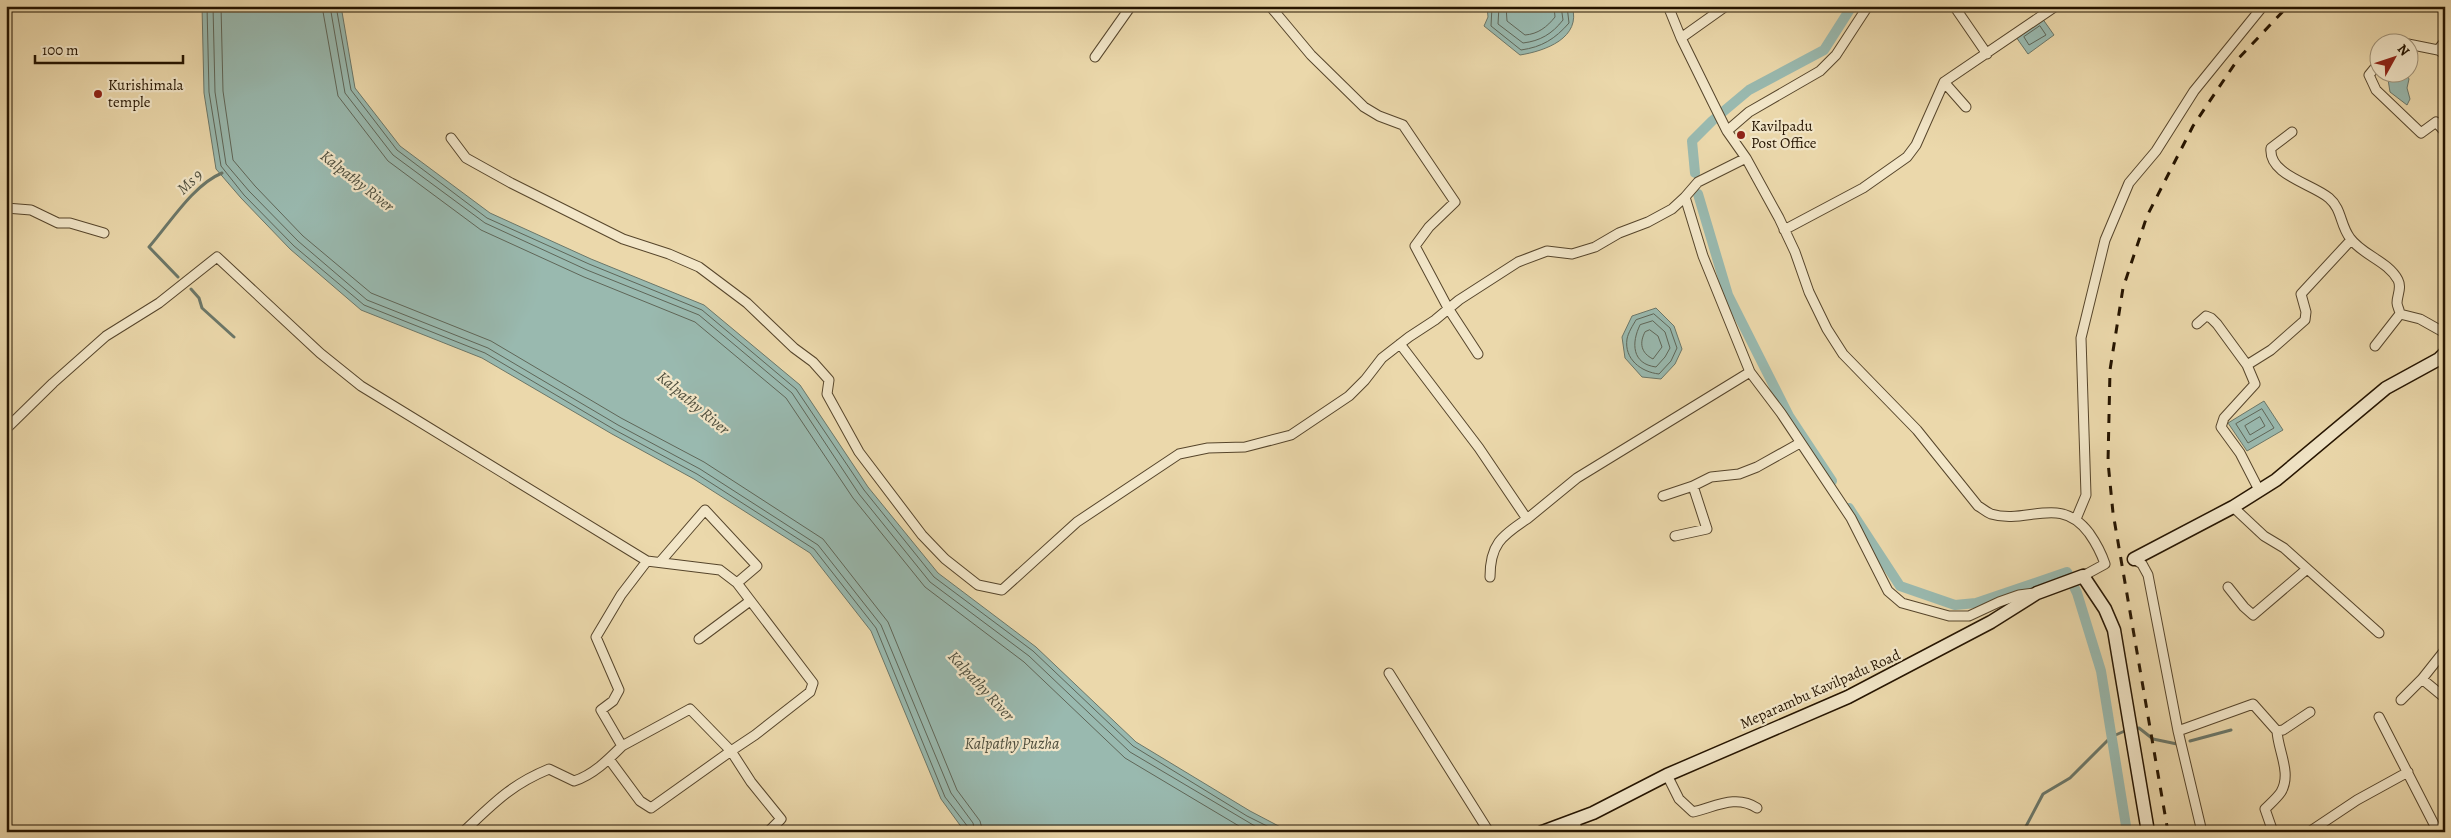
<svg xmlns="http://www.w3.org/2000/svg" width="2451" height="838" viewBox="0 0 2451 838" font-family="Alegreya,serif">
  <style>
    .water { fill: #99b9af; stroke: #6b7769 }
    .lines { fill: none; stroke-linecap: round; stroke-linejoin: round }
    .shore { stroke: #5f6658; stroke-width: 1 }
    .stream { stroke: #6b7769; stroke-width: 3 }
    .canal { stroke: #99b9af; stroke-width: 10 }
    .street-casing { stroke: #56452b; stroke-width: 11 }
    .secondary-casing { stroke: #251400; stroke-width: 15 }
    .street { stroke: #f2e6c8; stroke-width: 9 }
    .secondary { stroke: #f2e6c8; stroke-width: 12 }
    .rail { stroke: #251400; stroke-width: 3; stroke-dasharray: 9 9; stroke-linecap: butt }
    .poi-dot { fill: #8f2418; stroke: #f2e6c8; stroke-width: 2 }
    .labels { text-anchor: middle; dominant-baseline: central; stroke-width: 4.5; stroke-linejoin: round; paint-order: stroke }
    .poi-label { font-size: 15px; fill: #251400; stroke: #f2e6c8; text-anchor: start }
    .street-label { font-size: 15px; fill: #251400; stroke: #f2e6c8 }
    .water-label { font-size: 16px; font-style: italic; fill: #4e4e3d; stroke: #f2e6c8 }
  </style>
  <rect width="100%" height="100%" fill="#ebd8ab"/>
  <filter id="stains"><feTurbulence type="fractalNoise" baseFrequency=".004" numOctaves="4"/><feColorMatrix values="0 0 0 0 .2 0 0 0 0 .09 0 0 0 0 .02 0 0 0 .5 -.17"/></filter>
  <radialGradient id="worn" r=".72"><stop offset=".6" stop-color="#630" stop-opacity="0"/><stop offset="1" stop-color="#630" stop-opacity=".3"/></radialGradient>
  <!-- water -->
  <path class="water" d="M202,6h139l14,82 45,58 90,67 101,46 113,46 96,80 68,102 70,86 98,74 100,95 114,69 40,21h-325l-24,-33 -70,-168 -61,-78 -116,-74 -82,-45 -130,-76 -121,-48 -71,-61 -49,-51 -25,-29 -12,-76z
    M1487,6h85c10,32 -27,45 -52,49l-36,-29 4,-9z
    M2042,18l12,17 -26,19 -12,-17z
    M2387,73h19l3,6 -2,9 3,11 -3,6 -17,-13z
    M1656,308l18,18 8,23 -7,15 -14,15 -19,-2 -17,-19 -3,-21 10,-21z
    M2264,401l19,29 -36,21 -19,-28z"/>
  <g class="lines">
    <!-- shore -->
    <path class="shore" d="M207,6l2,86 12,74 23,29 50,51 70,59 121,48 130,77 82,44 117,75 62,79 69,169 23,30 1,5
      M213,6l2,86 11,72 23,27 49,50 69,59 121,48 130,77 82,44 118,76 63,80 70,168 22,30 2,9
      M221,6l2,85 10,69 22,26 48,50 68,57 120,48 130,77 83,44 119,77 65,83 69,168 23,31 3,11
      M322,6l16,90 50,65 93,69 103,47 111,45 91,76 67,100 72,89 99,75 101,96 124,74
      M330,6l15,87 48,62 92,68 102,47 112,45 93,78 67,101 71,88 99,74 101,96 135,80
      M336,6l15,84 46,60 90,68 102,46 113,46 94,79 68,101 70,87 99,74 100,95 114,70 32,16
      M1492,6l-1,20 30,24c21,-3 34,-11 48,-27l-2,-17
      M1499,6l-1,18 25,19c17,-2 29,-9 40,-23l-2,-14
      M1506,6l1,15 18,14c13,-1 22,-8 30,-18l-1,-11
      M2040,26l6,9 -17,10 -5,-8z
      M1654,314l16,14 7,20 -6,13 -12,13c-18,-2 -35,-15 -32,-35 1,-6 6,-14 9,-19z
      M1653,321l12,11 5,16 -5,9 -9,10c-24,-3 -25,-24 -16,-42z
      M1650,330l8,6 4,11 -9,12c-12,-6 -14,-16 -8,-27z
      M2262,409l12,19 -26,15 -12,-19z
      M2260,417l5,9 -15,9 -5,-9z"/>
    <!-- stream -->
    <path class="stream" d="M178,277l-29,-30c21,-24 44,-62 73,-74
      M191,289l8,9 3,10 32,29
      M2133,729l6,-1 14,11 24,5
      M2190,741l41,-11
      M2023,832l20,-38 27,-16 41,-41 16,-7"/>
    <!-- canal -->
    <path class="canal" d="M1695,173l-3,-32 20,-20 37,-31 75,-40 28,-44
      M1698,194l30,101 61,121 43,65
      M1849,508l51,78 55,19 21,-2 91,-31 10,21 24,78 26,161"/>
    <defs>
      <path id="street" d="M1270,6l41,49 53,52 15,9 24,9 52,77 -26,25 -14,19 33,62 30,46
        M1668,6l13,32 32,65 14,28 19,27 33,60 16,34 14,40 18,37 16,25 74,76 61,76c4,2 8,6 13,8 36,11 69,-20 98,19 7,10 12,19 16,31l-22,12
        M1954,6l33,48
        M1681,38l45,-32
        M2445,41l-7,9 7,4
        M2408,44l30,6
        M1095,57l36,-51
        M2378,64l-9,11 7,15 45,43 15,-11 9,10
        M1944,82l22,25
        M1727,131l22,-19 71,-41 16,-16 32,-49
        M2292,132l-21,16c-3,27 42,36 58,50 13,11 11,27 21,40 12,17 38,23 48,42 4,8 -1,15 -1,23 0,3 3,8 3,11l20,5 25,14
        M451,138l15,20 45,25 112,56 46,15 30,13 48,36 47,45 19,14 16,18 -2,14 32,58 63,83 23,24 33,26 24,5 75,-68 102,-68 29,-6 37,-1 46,-12 58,-39 16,-16 17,-22 27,-21 26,-17 24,-20 59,-38 29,-11 25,3 23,-7 24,-14 29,-11 24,-13 13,-12 18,59 47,116 31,41 70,105 37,73 14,12 47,13h20l30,-14 20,-7 15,-2
        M1685,197l13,-15 48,-24
        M6,208l25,2 27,13h12l34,10
        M1784,230l79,-42 44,-31 9,-12 28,-63 112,-76
        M2197,324l9,-8 5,2 6,6 30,41 8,19 -31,34 -3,9 19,26 19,37
        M1400,344l79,104 48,71c-26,17 -37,26 -37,58
        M2375,346l25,-32
        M2247,365l24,-15 34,-30 1,-8 -5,-18 50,-54
        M6,429l47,-46 53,-47 53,-33 58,-46 103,96 41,33 286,175 73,9 17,13 76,100 -3,9 -55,43 -24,16 20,31 30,37 -13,13
        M1663,496l30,-10
        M2233,507l31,29 20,12 95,85
        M1527,519l50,-41 173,-106
        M2076,519l10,-24 -5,-157 24,-98 24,-57 27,-32 38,-60 69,-85
        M1675,536l32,-7 -14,-43 18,-9 28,-3 18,-7 43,-24
        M2134,559l8,5 6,11 30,156 24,101
        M661,561l44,-51 52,56 -20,17
        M2228,587l16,20 9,8 54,-46
        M699,639l51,-38
        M1389,673l100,159
        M2422,679l23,-29
        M2401,700l21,-21 23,19
        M2379,717l59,115
        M2178,731l75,-27 24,27 6,-1 27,-18
        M609,759l31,42 11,7 80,-57 -41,-42 -68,37
        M1667,775l12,24 14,13c22,-5 43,-18 64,-4
        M1574,820l4,12
        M463,832c30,-28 47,-47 86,-63l25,12c19,-6 34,-21 48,-35l-21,-36 12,-9 6,-11 -23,-53 25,-42 26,-34
        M2273,832l-8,-23c5,-5 12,-11 16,-17 11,-19 -3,-41 -4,-61
        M2309,832l48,-32 51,-28"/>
      <path id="secondary" d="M2134,559l99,-52 43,-27 110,-92 53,-29 6,-6
        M1542,832l51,-19 74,-38 181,-78 143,-75 46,-29 46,-17 22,33 9,21 34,202"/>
    </defs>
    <!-- street casing -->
    <use href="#street" class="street-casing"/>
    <!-- secondary casing -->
    <use href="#secondary" class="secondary-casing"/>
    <!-- street -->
    <use href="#street" class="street"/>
    <!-- secondary -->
    <use href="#secondary" class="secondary"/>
    <!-- rail -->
    <path class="rail" d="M2168,832l-55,-319 -5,-51 2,-92 13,-82 24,-72 46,-90 45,-67 50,-53"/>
  </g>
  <!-- markers -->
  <g class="poi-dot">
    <circle cx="98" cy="94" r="5"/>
    <circle cx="1741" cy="135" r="5"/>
  </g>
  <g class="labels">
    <!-- poi labels -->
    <g class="poi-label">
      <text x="108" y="85">Kurishimala<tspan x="108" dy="17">temple</tspan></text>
      <text x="1751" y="126">Kavilpadu<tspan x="1751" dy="17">Post Office</tspan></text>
    </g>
    <!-- street labels -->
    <g class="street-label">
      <text transform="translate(1820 689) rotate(-24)">Meparambu Kavilpadu Road</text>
    </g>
    <!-- water labels -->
    <g class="water-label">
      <text transform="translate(357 181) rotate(38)">Kalpathy River</text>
      <text transform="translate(190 182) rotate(-44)">Ms 9</text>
      <text transform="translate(693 403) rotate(40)">Kalpathy River</text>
      <text transform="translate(981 686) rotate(47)">Kalpathy River</text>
      <text x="1012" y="744">Kalpathy Puzha</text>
    </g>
  </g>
  <!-- margin -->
  <rect width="2451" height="838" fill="none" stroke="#ebd8ab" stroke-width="25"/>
  <rect x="8" y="8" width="2436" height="823" fill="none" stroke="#251400" stroke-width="2.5"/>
  <rect x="12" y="12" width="2426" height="813" fill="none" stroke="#251400"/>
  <!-- north arrow -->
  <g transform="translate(2394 58) rotate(50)"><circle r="24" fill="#f2e6c8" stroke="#a09278"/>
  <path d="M0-4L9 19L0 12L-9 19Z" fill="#8f2418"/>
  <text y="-8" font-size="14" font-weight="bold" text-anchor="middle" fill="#251400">N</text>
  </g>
  <!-- scale -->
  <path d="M35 55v8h148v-8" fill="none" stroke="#251400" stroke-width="2.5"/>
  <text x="42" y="55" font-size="15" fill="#251400" stroke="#f2e6c8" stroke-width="4" paint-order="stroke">100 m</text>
  <rect width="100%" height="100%" filter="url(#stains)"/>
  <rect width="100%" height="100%" fill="url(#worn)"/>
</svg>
